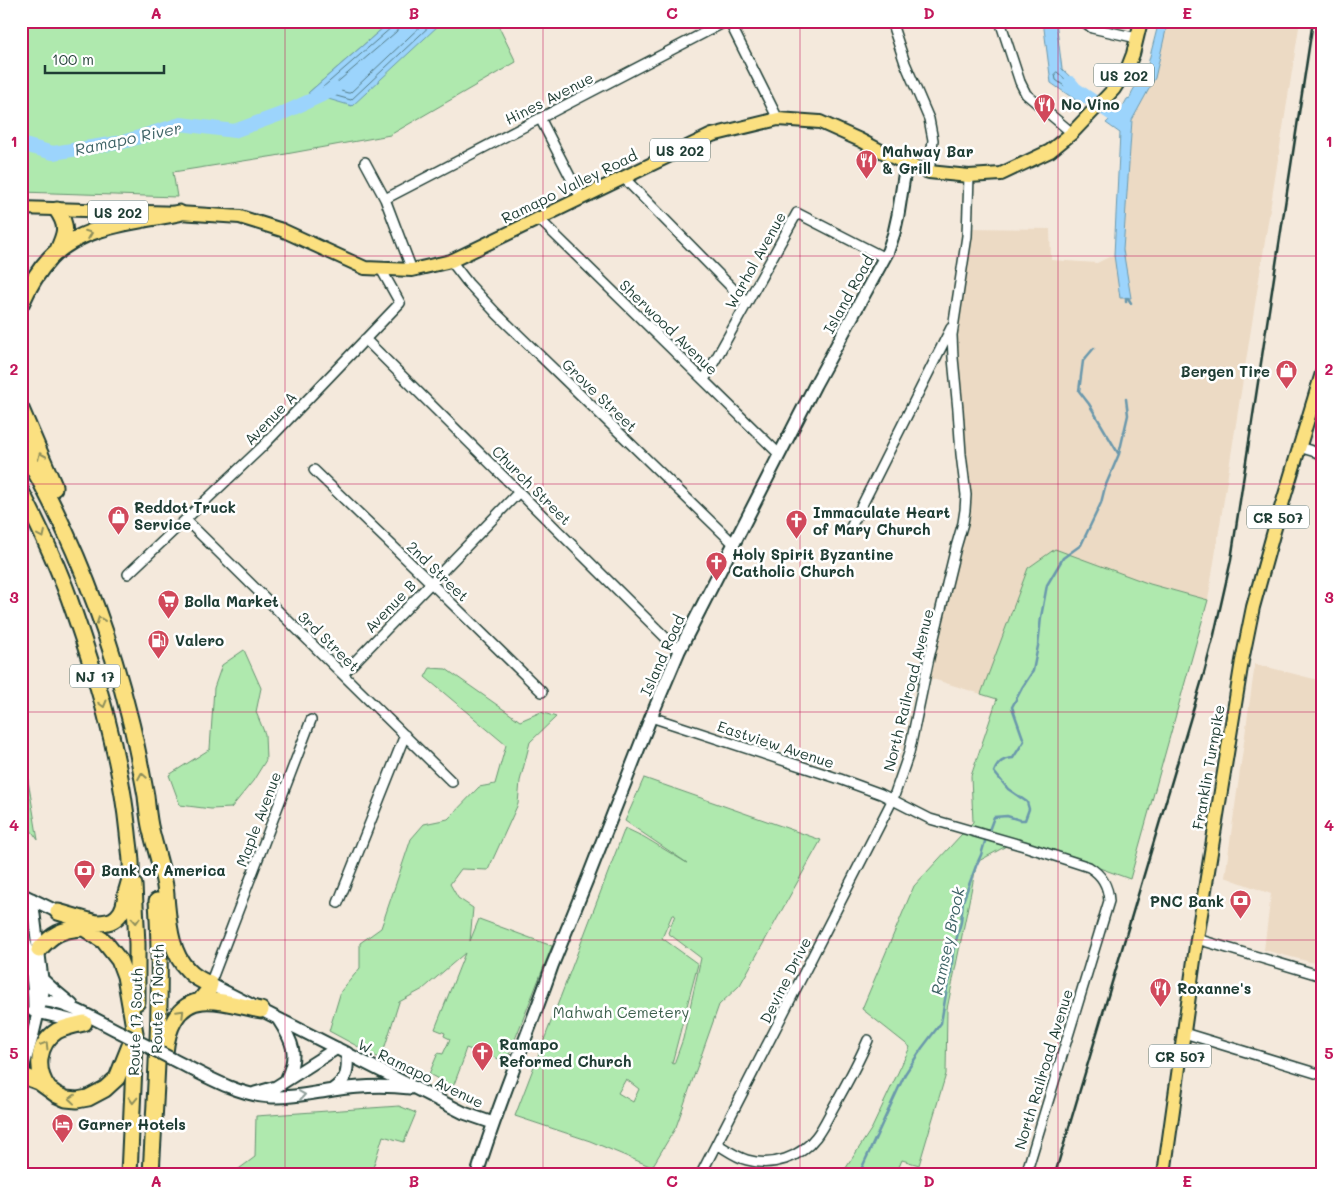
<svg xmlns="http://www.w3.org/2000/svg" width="1343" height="1195" viewBox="0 0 1343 1195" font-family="Mali,sans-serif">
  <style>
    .built { fill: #ecdac4 }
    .green { fill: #afe9ae; stroke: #679371; fill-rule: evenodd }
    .water { fill: #9cd4fc; stroke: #6a98ac }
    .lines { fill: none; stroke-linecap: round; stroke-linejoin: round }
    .shore { stroke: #517984; stroke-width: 1 }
    .stream { stroke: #6a98ac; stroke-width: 2.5 }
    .river { stroke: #9cd4fc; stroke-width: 14 }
    .street-casing { stroke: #1f3d34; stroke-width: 12 }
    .secondary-casing { stroke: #1f3d34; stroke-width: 15 }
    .primary-casing { stroke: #1f3d34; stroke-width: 16 }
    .highway-casing { stroke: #1f3d34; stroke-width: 19 }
    .street { stroke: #fff; stroke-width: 9 }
    .secondary { stroke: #fff; stroke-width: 11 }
    .primary { stroke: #fbe080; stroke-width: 12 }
    .highway { stroke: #fbe080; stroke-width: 15 }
    .rail { stroke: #1f3d34; stroke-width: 2.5 }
    .secondary-bridge-casing { stroke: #1f3d34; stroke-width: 15; stroke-linecap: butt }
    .secondary-bridge { stroke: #fff; stroke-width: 11 }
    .oneway { stroke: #8d8e5a }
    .oneway2 { stroke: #8f9e9a }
    .grid { fill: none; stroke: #c2185b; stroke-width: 1; stroke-opacity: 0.55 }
    .labels { text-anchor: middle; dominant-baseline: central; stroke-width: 5; stroke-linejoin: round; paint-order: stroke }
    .shield { fill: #fff; stroke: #627771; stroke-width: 1 }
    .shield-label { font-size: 14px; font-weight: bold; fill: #1f3d34 }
    .street-label { font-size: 15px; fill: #1f3d34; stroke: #fff }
    .poi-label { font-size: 15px; font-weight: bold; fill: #1f3d34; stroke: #fff; text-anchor: start }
    .park-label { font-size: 15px; fill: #3c5f4c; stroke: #fff }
    .water-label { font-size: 16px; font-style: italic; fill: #3e6366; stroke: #fff }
    .neatline { fill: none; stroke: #c2185b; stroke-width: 2 }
    .grid-label { font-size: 16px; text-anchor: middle; font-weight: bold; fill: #c2185b }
  </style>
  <rect width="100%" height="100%" fill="#f4e9dc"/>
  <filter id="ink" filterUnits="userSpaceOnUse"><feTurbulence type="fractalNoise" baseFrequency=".02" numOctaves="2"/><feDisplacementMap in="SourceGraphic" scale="10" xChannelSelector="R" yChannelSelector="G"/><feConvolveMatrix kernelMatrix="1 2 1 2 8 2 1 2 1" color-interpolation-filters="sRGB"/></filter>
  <g filter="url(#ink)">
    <!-- built -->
    <path class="built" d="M1168,21h132l-92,579 -58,-16 -95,-35 -27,19 -47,126 -58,-18 39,-165 -11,-163 14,-120 85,1 1,31 46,3 26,-13 9,-130 23,-42z
      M1255,664l67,17v284l-58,-15 7,-56 -46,-17z
      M21,927l8,24 4,83 -12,41z"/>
    <!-- green -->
    <path class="green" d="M21,21h370l-83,72 137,-72h51l20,41 -126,73 -115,21 -102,16 4,25 -156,-5z
      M1055,549l95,35 58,16 -78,279 -111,-40 -42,23 -30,147 -1,65 -27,91 -17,-5 -6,14h-54l30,-46 38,-81 -48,-38 52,-123 59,-64 -2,-46 26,-77 -16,-5 47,-126z
      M244,650l17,38 -5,24 9,22 1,26 -13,21 -22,27 -20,1 -31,-4 -11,-30 41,-26 4,-61 8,-23z
      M430,668l16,1 74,52 21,-9 15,5 -26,25 -10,39 -2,23 -30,66 -27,-1 -11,15 8,14 15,10 -3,33 9,-22 73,27 -46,116 -19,-8 -1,1 -20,-7 -3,9 1,1 -11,29 -24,-13 9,-21 5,1 7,-15 -6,-3 1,-3 -10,-4 30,-76 -42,36 -24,13 -18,57 -52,-28 12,-40 19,-23v-25l21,-15 30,-89 13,-15 24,-5 31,-32 16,-3 11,-39 -81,-68z
      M21,739l17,101 -17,-24z
      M644,778l177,62 -81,145 -21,20 -43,122 -24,40 -62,-26 -75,-25 110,-288 19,9 43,26 -62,-42zM672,915h3l-7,18 33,25 -18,81 -9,25 -2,-1 26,-99 -36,-26zM626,1079l13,10 -6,13 -15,-9z
      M399,1106l17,7 -12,29 -21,-6 -12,38h-139l23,-17 1,-41z"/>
    <!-- water -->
    <path class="water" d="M391,21h54l-6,4 -87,81 -44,-13z
      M1043,21h13l6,48 24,23 -9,9 -26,-18z
      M1159,21h9l-13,57 -23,42 -9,130 8,48h-11l-6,-43 6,-122 -14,-10 16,-15 5,-9 3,-1 2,-6 16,-28z"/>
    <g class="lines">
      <!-- shore -->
      <path class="shore" d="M394,21l-2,6 -70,61v4l29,8 84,-79
        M400,21v5l-4,6 -62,53v4l14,4h2l76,-72
        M1057,72l17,15v4h-3l-15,-11 -1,-6z"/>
      <!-- stream -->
      <path class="stream" d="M1128,298l3,5
        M1126,302v-4
        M1094,348l-11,13 -4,30 10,13 29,49
        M988,833l6,-16 13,-1 13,4h5l4,-11 -2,-7 -19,-13 -14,-17c4,-10 9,-13 19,-14l11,-17 -12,-34 10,-19 11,-17 5,-25 3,-29 6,-32 16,-27 18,-13 20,-42 4,-16 14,-33 9,-39 -2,-16
        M859,1174l46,-100 17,-26 19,-25 6,-35 4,-13 2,-23 8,-30 2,-21 13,-35 5,-11 5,-17"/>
      <!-- river -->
      <path class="river" d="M1070,83l5,6 46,31 6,-8
        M21,144l32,9 70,-11 58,-18 53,7 47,-17 50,-23 4,-3"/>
      <defs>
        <path id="street" d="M729,21l49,98
          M891,21l14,42 24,56 4,21 -4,32
          M1000,21l20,61 6,12 46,39
          M1083,21l9,7 45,10
          M540,118l41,80
          M365,162l20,37 27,71
          M624,178l123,125
          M385,199l342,-178
          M539,219l240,235
          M451,261l17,22 29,31 237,230
          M365,339l314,312
          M704,380l93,-167 88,45
          M1299,447l23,7
          M314,470l117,113 111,109
          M186,520l266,262
          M849,531l102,-203
          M128,574l133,-126 139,-145 -19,-34
          M343,674l176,-182
          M651,717l189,62 41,15 49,25 94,27 65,21c13,8 19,18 20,34l-83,273
          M338,903l67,-168
          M1197,939l125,37
          M210,984l101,-264
          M1184,1033l138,42
          M717,1144c10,6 19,13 30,16 26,7 53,-2 69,-23 7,-9 12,-20 17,-29 13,-23 25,-45 35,-68
          M701,1174l192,-375 16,-46 20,-95 27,-111 7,-24 2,-13 1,-15 -5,-41 -3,-44 -5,-52 -1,-23 15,-99 2,-60"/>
        <path id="secondary" d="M21,894l37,18
          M21,927c9,29 13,52 13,82
          M42,979l12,11 18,15
          M210,984l254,129 29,10
          M35,1000c30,0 59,19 85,32
          M33,1011l50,12
          M278,1019c15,23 21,35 8,61
          M172,1059c30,15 66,37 100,38 21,1 41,-4 61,-7 26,-4 51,-5 77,-2
          M21,1075l12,-41 10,-42 -1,-13 -10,-80
          M332,1090c16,-11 16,-19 15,-37
          M255,1093l21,-6 61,-39
          M477,1174c21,-71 51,-138 75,-208l35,-86 64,-163 28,-66 136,-266 73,-134 6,-18 4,-18 8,-51"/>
        <path id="primary" d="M21,208l158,5 61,4 42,13 83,38 47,2 39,-9 261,-126 66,-16 42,3 40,18 46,24 23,8 40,4 32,-2 49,-23 22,-18 42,-44 14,-22 5,-13 8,-33
          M1164,1174l33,-235 45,-278 11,-54 21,-76 48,-158"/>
        <path id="highway" d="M57,252c8,-18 12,-25 0,-42
          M21,304c7,-16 17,-33 29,-46 31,-33 88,-37 129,-45
          M21,409l33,77v2
          M21,446c48,83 85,175 108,269 7,26 12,54 17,81 1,10 2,20 4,30 4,18 10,36 14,55 2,8 2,17 3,26 2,21 5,48 21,63 6,7 14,11 22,14l-2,7 -8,10
          M21,491c18,35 35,71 48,107 27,76 51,155 59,235 1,12 4,26 3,38 0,7 -3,15 -5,22 -1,9 -2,18 -9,24 -6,6 -14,6 -21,6l-38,-11
          M134,885l3,59v58
          M39,950c14,-17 22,-20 43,-22
          M165,1053c2,-22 11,-50 38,-52 17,-2 40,6 58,9
          M21,1075l18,7 18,13 9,4 11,1 11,-2 17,-9 12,-11 18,-45 -10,-57 -6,-16 -15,-19 -28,-18
          M48,1088c-13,-18 -11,-44 9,-57 8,-4 18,-6 27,-8
          M129,1174l6,-129
          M151,1174c5,-91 12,-183 6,-273"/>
      </defs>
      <!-- street casing -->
      <use href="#street" class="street-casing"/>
      <!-- secondary casing -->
      <use href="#secondary" class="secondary-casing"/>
      <!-- primary casing -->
      <use href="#primary" class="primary-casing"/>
      <!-- highway casing -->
      <use href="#highway" class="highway-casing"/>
      <!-- street -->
      <use href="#street" class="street"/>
      <!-- secondary -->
      <use href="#secondary" class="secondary"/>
      <!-- primary -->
      <use href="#primary" class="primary"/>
      <!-- highway -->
      <use href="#highway" class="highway"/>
      <!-- rail -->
      <path class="rail" d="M1055,1174l149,-501 10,-38 17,-75 82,-539"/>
      <defs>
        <path id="secondary-bridge" d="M120,1032l52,27"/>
      </defs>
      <!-- secondary-bridge casing -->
      <use href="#secondary-bridge" class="secondary-bridge-casing"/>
      <!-- secondary-bridge -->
      <use href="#secondary-bridge" class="secondary-bridge"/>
    </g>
    <!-- one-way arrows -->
    <defs><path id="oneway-chevron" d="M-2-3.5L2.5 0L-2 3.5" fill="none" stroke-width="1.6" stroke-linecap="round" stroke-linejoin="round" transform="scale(1.25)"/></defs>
    <g class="oneway">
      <use href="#oneway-chevron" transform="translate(89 234) rotate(-21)"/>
      <use href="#oneway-chevron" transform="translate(41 456) rotate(-114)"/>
      <use href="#oneway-chevron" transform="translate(42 535) rotate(65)"/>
      <use href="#oneway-chevron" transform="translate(100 620) rotate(-110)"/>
      <use href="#oneway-chevron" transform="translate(103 704) rotate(75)"/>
      <use href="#oneway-chevron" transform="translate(142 776) rotate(-100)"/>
      <use href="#oneway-chevron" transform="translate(136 920) rotate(87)"/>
      <use href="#oneway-chevron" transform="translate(181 1013) rotate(-45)"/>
      <use href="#oneway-chevron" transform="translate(45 1045) rotate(-59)"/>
      <use href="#oneway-chevron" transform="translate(72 1099) rotate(-174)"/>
      <use href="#oneway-chevron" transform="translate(133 1100) rotate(92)"/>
    </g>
    <use class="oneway2" href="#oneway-chevron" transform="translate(302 1095) rotate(-8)"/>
  </g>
  <!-- grid -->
  <path class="grid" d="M285,21v1153M543,21v1153M800,21v1153M1058,21v1153M21,256h1301M21,484h1301M21,712h1301M21,940h1301"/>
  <!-- icons -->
  <defs>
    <symbol id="restaurant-pin" viewBox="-11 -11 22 30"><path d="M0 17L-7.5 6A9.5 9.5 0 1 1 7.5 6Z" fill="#d1495b" stroke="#fff"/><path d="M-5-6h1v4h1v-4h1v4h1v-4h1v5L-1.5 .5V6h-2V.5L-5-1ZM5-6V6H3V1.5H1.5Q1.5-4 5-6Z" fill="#fff"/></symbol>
    <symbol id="shop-pin" viewBox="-11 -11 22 30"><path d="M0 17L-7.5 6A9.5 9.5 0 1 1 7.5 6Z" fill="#d1495b" stroke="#fff"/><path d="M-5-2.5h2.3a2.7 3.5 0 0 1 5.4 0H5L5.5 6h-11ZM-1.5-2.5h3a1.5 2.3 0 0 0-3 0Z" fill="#fff"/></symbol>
    <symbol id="church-pin" viewBox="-11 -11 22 30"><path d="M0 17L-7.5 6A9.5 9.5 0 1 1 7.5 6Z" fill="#d1495b" stroke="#fff"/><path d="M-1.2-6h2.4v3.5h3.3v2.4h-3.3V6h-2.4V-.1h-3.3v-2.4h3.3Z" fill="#fff"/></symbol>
    <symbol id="supermarket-pin" viewBox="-11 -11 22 30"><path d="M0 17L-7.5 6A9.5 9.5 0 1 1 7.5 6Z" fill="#d1495b" stroke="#fff"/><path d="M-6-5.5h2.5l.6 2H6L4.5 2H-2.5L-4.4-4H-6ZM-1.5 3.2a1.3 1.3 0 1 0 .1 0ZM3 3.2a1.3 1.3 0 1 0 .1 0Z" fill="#fff"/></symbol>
    <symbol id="fuel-pin" viewBox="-11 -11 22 30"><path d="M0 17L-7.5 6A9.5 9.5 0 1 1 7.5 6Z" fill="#d1495b" stroke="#fff"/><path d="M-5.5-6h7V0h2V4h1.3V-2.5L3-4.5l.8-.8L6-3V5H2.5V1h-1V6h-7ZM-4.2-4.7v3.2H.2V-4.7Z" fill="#fff"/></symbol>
    <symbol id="bank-pin" viewBox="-11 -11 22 30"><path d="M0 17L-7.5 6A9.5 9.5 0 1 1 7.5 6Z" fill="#d1495b" stroke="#fff"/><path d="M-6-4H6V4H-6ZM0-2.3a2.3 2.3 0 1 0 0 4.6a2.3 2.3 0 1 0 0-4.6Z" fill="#fff"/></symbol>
    <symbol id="hotel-pin" viewBox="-11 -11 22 30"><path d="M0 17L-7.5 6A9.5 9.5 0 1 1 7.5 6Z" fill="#d1495b" stroke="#fff"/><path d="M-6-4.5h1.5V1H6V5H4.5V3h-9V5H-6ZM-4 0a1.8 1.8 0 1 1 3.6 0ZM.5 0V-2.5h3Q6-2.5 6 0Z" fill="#fff"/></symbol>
  </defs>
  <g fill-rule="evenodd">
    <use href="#restaurant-pin" x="1032" y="92" width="25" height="34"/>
    <use href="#restaurant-pin" x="854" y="148" width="25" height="34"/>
    <use href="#shop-pin" x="1274" y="358" width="25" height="34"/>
    <use href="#shop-pin" x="106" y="504" width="25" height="34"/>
    <use href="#church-pin" x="784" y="508" width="25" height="34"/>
    <use href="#church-pin" x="704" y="550" width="25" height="34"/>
    <use href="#supermarket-pin" x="156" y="588" width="25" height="34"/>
    <use href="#fuel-pin" x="146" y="628" width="25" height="34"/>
    <use href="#bank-pin" x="72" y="858" width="25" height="34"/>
    <use href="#bank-pin" x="1228" y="888" width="25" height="34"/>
    <use href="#restaurant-pin" x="1148" y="976" width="25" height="34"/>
    <use href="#church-pin" x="470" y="1040" width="25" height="34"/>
    <use href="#hotel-pin" x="50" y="1112" width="25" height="34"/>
  </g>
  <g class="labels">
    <!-- shield labels -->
    <g class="shield">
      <rect x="1094" y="63.5" width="60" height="23" rx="4"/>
      <rect x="650" y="138.5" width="60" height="23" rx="4"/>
      <rect x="88" y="200.5" width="60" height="23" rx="4"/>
      <rect x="1247" y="505.5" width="62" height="23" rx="4"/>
      <rect x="70" y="664.5" width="50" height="23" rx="4"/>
      <rect x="1149" y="1044.5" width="62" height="23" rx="4"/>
    </g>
    <g class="shield-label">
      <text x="1124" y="75">US 202</text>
      <text x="680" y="150">US 202</text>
      <text x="118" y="212">US 202</text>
      <text x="1278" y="517">CR 507</text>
      <text x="95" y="676">NJ 17</text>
      <text x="1180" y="1056">CR 507</text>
    </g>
    <!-- street labels -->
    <g class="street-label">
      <text transform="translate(549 98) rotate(-27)">Hines Avenue</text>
      <text transform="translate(569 186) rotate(-26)">Ramapo Valley Road</text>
      <text transform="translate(755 260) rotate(-61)">Warhol Avenue</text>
      <text transform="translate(848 294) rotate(-61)">Island Road</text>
      <text transform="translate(669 327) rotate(44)">Sherwood Avenue</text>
      <text transform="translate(600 395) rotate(44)">Grove Street</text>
      <text transform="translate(270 418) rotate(-46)">Avenue A</text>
      <text transform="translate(532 485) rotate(45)">Church Street</text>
      <text transform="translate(438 571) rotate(44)">2nd Street</text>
      <text transform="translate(390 606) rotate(-46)">Avenue B</text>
      <text transform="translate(329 641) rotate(44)">3rd Street</text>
      <text transform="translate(662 655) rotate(-66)">Island Road</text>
      <text transform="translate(908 690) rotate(-76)">North Railroad Avenue</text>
      <text transform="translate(776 744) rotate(18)">Eastview Avenue</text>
      <text transform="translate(1208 767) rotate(-80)">Franklin Turnpike</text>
      <text transform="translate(258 819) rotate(-69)">Maple Avenue</text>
      <text transform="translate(785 980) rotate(-63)">Devine Drive</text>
      <text transform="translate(157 999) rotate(-89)">Route 17 North</text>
      <text transform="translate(135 1022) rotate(-88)">Route 17 South</text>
      <text transform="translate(1043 1069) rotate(-73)">North Railroad Avenue</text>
      <text transform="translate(421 1073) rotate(26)">W. Ramapo Avenue</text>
    </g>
    <!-- poi labels -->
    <g class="poi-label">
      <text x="1061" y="104">No Vino</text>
      <text x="882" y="151">Mahway Bar<tspan x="882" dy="17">&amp; Grill</tspan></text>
      <text x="1270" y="371" text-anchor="end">Bergen Tire</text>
      <text x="134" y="507">Reddot Truck<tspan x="134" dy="17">Service</tspan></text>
      <text x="813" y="512">Immaculate Heart<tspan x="813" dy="17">of Mary Church</tspan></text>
      <text x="732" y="554">Holy Spirit Byzantine<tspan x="732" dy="17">Catholic Church</tspan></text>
      <text x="184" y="601">Bolla Market</text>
      <text x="175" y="640">Valero</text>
      <text x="101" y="870">Bank of America</text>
      <text x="1224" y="901" text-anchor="end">PNC Bank</text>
      <text x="1177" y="988">Roxanne's</text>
      <text x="499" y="1044">Ramapo<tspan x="499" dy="17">Reformed Church</tspan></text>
      <text x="78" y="1124">Garner Hotels</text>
    </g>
    <!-- park labels -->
    <g class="park-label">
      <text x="621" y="1012">Mahwah Cemetery</text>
    </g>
    <!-- water labels -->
    <g class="water-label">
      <text transform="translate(128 138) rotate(-12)">Ramapo River</text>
      <text transform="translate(947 941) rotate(-78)">Ramsey Brook</text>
    </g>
  </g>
  <!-- margin -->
  <rect width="1343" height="1195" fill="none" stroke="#fff" stroke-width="55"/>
  <!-- scale -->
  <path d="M45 65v8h119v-8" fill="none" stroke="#1f3d34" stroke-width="2.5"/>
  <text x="52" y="65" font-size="15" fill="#1f3d34" stroke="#ffffff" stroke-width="4" paint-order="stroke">100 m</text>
  <rect x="28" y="28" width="1288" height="1140" class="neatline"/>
  <g class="grid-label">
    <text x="156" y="19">A</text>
    <text x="414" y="19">B</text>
    <text x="672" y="19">C</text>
    <text x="929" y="19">D</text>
    <text x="1187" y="19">E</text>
    <text x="14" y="147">1</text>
    <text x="1329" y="147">1</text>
    <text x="14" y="375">2</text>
    <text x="1329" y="375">2</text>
    <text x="14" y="603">3</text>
    <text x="1329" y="603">3</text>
    <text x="14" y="831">4</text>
    <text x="1329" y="831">4</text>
    <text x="14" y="1059">5</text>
    <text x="1329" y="1059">5</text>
    <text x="156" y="1187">A</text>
    <text x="414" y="1187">B</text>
    <text x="672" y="1187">C</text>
    <text x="929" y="1187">D</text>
    <text x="1187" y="1187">E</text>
  </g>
</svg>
